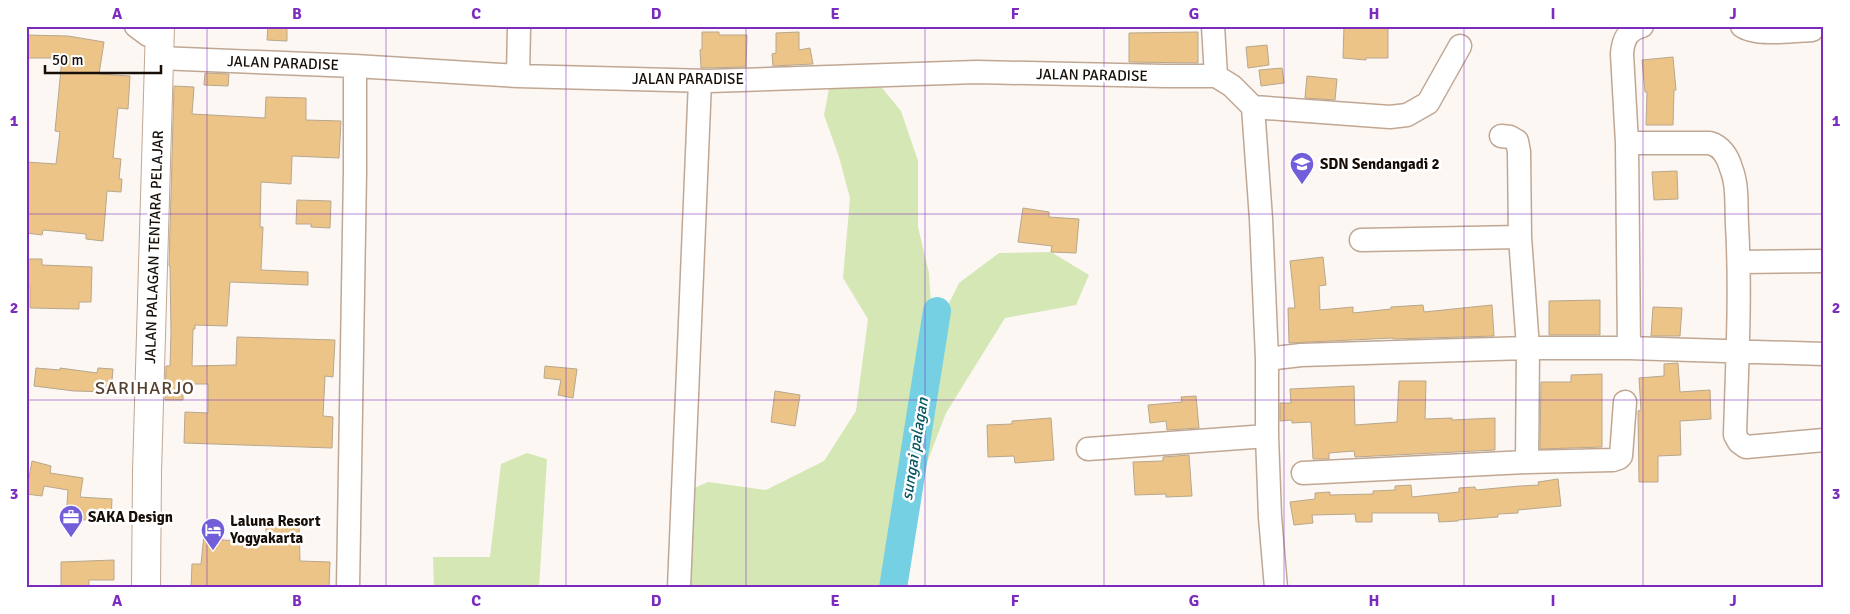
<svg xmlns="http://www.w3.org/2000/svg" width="1850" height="614" viewBox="0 0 1850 614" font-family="Signika,sans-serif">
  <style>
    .green { fill: #d4e7b5 }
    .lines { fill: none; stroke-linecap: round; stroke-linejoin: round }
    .river { stroke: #76d0e3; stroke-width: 28 }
    .building { fill: #ecc487; stroke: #b8a78d }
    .minor-casing { stroke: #c0a793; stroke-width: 25 }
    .major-casing { stroke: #c0a793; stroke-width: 30 }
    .minor { stroke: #fff; stroke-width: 22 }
    .major { stroke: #fff; stroke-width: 28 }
    .grid { fill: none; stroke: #7b2cbf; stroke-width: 1; stroke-opacity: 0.55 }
    .labels { text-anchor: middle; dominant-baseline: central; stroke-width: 5; stroke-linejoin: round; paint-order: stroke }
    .street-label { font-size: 15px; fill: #160e07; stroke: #fff }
    .poi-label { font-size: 15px; font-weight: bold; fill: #160e07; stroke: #fff; text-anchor: start }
    .water-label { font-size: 16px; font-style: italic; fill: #075966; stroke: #fff }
    .quarter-label { font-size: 18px; letter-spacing: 1px; fill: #56412f; stroke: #fff }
    .neatline { fill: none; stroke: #7b2cbf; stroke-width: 2 }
    .grid-label { font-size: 16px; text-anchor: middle; font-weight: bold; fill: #7b2cbf }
  </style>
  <rect width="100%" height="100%" fill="#fcf7f3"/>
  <!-- green -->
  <path class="green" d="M831,78l51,10 19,23 17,50v66l11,46 4,63 26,-53 40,-30 52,-1 38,23 -13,30 -71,13 -59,95 -67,175h-195l3,-97 21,-9 58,8 58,-29 32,-50 12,-92 -25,-41 7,-80 -11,-41 -15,-42z
    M527,453l20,6 -8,129h-105l-1,-31h57l11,-93z"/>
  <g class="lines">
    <!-- river -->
    <path class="river" d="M893,588l44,-277"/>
  </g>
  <!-- building -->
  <path class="building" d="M268,26h19v15l-20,-1z
    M1344,26h44v32h-22v2l-23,-2z
    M702,32h17v3h28l-1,32 -45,1 -1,-18 2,-1z
    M799,32v18l11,-2 3,16 -40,2 -1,-12 4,-1v-20z
    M1198,32v31l-69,-1v-29z
    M26,35l42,1 36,6 -5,32 31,2 -2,33 -10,-1 -5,50 8,1 -2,20h3l-1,13 -14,-1 -4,50 -17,-2v-5l-43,-4 -1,5 -16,-2v-71l30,2 4,-32 -5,-1 7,-73h-36z
    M1267,45l2,20 -21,3 -2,-21z
    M1673,57l3,33h-2l-1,35h-27l1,-33h-2l-3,-32z
    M1282,68l2,15 -23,3 -2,-16z
    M205,73l24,1 -1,12 -24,-1z
    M1307,76l30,3 -2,21 -30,-2z
    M174,86l20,1 -2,27 73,4 1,-21 40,1v22l35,1 -2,37 -47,-2 -1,28 -30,-2 -1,45h3l-2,43 47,2v13l-78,-3 -3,44 -32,-1v4h-2l-1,37 44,-1 1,-28 98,3 -2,37 -8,-1 -2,40 10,1 -1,31 -148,-5 1,-31 23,1v-29h-25v16h-18l1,-34h4l1,-34 -1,-66h-1z
    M1677,171l1,28 -24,1 -2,-28z
    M297,200l34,1 -1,27 -19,-1v-3h-15z
    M1023,208l26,4v5l30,2 -3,34 -25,-1 1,-6 -34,-4z
    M1323,257l3,28 -7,1 1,24 33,-3v6l38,-4v-2l32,-2 1,7 68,-7 2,31 -101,3v-1l-104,5 -1,-35h7l-5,-47z
    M26,259h16v6l50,2 -1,35h-12v7l-49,-1v-22h-4z
    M1600,300v35h-51v-34z
    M1653,307l29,1 -2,28h-29z
    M1678,363l2,29 30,-2 1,29 -31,2 1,34 -23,1v26h-19l-1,-71 3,-1 -2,-32 25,-2v-12z
    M545,366l32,3 -4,29 -15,-3 3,-15 -17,-2z
    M36,368l24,2v-2l37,5 1,-5 15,1 -2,23 -37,-1 -40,-5z
    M1602,374v73l-62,2 1,-67h30v-7z
    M1399,381h27l-1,38 27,-1v2l43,-2v32l-140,7 -1,-6 -25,2v6h-16l-2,-37 -19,1v-3l-12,1v-18h11l-1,-14 64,-3 1,39 42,-3z
    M775,391l25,4 -5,31 -24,-4z
    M1196,396l3,32 -32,2 -1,-9 -16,2 -2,-18 34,-3 -1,-5z
    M1051,418l3,42 -39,3 -1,-7 -26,1 -1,-32 25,-1v-3z
    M1189,455l3,41 -26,1v-3l-31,1 -2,-33 30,-1v-4z
    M32,461l19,5 -1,7 33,5 -3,19 32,2 -1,22 -45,-2 2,-29 -24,-4 -2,10 -16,-2z
    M1558,479l3,27 -43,4v3l-20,1v3l-40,3v1l-19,1 -1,-9h-66v9h-16l-1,-8 -43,1 1,8 -19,2 -4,-23 25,-3v-6l15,-1v3l43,-1v-3l22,-1v-4l16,-1 1,12 47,-5v-4l16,-1 1,3 44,-4 19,-1 -1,-3z
    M205,525l19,2 -2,13 44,2v-17h33l1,36 30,1 -1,26h-138l1,-24h9z
    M114,560v20h-25v8h-28v-26z"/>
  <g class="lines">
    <defs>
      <path id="minor" d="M136,26l12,9 11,3
        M1213,26l3,50
        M1742,26c14,10 53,5 70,4
        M159,58l196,8 163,10 191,5 267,-9 189,4h51
        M518,76l1,-50
        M1216,76l16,10 21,21 8,112 6,140v77l3,81 6,71
        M1253,107l137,10 17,-2 21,-12 32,-57
        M1501,136l9,1 7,4 2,11 1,85 8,111 -1,114
        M1627,143h83c11,3 18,14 21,25 7,17 5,38 6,57 4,69 0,140 -2,210l4,7 7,5 78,-7
        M1361,240l159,-3
        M1740,262l84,-1
        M1629,348l195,6
        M1267,359l34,-4 227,-7h101l-2,-205 -5,-89c1,-14 5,-24 20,-28
        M1088,449l179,-13
        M1303,473l224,-11 86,-2 6,-2 2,-2 4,-54
        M348,588l7,-416v-106
        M679,588l21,-507"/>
      <path id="major" d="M146,588l1,-116 13,-446"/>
    </defs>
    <!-- minor casing -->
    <use href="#minor" class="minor-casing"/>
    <!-- major casing -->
    <use href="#major" class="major-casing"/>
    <!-- minor -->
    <use href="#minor" class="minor"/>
    <!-- major -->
    <use href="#major" class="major"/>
  </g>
  <!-- grid -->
  <path class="grid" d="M207,26v562M386,26v562M566,26v562M746,26v562M925,26v562M1104,26v562M1284,26v562M1464,26v562M1643,26v562M26,214h1798M26,400h1798"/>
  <!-- icons -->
  <defs>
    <symbol id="school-pin" viewBox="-11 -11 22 30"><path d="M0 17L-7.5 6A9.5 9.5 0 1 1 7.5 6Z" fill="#735ed9" stroke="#fff"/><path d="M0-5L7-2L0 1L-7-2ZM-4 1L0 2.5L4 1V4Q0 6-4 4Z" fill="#fff"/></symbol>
    <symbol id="office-pin" viewBox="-11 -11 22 30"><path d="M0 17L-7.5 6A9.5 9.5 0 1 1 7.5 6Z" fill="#735ed9" stroke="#fff"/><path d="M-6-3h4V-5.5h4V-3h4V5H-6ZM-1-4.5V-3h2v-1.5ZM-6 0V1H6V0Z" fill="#fff"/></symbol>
    <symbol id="hotel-pin" viewBox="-11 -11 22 30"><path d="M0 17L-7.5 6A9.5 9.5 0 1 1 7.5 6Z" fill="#735ed9" stroke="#fff"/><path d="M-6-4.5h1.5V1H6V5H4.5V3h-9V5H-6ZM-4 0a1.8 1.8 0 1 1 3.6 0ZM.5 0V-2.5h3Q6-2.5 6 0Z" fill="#fff"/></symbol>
  </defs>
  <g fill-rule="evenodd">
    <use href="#school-pin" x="1288" y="150" width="28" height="38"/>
    <use href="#office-pin" x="57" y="503" width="28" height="38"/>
    <use href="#hotel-pin" x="199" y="516" width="28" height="38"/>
  </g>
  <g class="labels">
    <!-- street labels -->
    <g class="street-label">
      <text transform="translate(283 63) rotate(2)">JALAN PARADISE</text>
      <text transform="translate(1092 75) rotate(1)">JALAN PARADISE</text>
      <text x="688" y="79">JALAN PARADISE</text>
      <text transform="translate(154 247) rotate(-88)">JALAN PALAGAN TENTARA PELAJAR</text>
    </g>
    <!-- poi labels -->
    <g class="poi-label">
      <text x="1320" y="164">SDN Sendangadi 2</text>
      <text x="88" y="517">SAKA Design</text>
      <text x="230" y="521">Laluna Resort<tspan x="230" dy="17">Yogyakarta</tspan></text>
    </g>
    <!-- water labels -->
    <g class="water-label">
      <text transform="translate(915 449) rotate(-81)">sungai palagan</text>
    </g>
    <!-- quarter labels -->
    <g class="quarter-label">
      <text x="145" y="388">SARIHARJO</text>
    </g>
  </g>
  <!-- border -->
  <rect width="1850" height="614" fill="none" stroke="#ffffff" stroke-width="55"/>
  <!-- scale -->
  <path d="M45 65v8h116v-8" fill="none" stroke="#160e07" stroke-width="2.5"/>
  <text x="52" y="65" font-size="15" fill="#160e07" stroke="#ffffff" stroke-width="4" paint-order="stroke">50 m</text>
  <rect x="28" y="28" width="1794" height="558" class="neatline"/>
  <g class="grid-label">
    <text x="117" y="19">A</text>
    <text x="297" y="19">B</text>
    <text x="476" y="19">C</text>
    <text x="656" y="19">D</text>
    <text x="835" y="19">E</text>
    <text x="1015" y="19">F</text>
    <text x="1194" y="19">G</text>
    <text x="1374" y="19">H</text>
    <text x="1553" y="19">I</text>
    <text x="1733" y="19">J</text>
    <text x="14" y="126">1</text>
    <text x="1836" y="126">1</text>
    <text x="14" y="313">2</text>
    <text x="1836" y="313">2</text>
    <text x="14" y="499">3</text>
    <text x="1836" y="499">3</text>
    <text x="117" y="606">A</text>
    <text x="297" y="606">B</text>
    <text x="476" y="606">C</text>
    <text x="656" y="606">D</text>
    <text x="835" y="606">E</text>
    <text x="1015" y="606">F</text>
    <text x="1194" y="606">G</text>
    <text x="1374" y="606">H</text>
    <text x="1553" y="606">I</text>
    <text x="1733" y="606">J</text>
  </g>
</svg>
